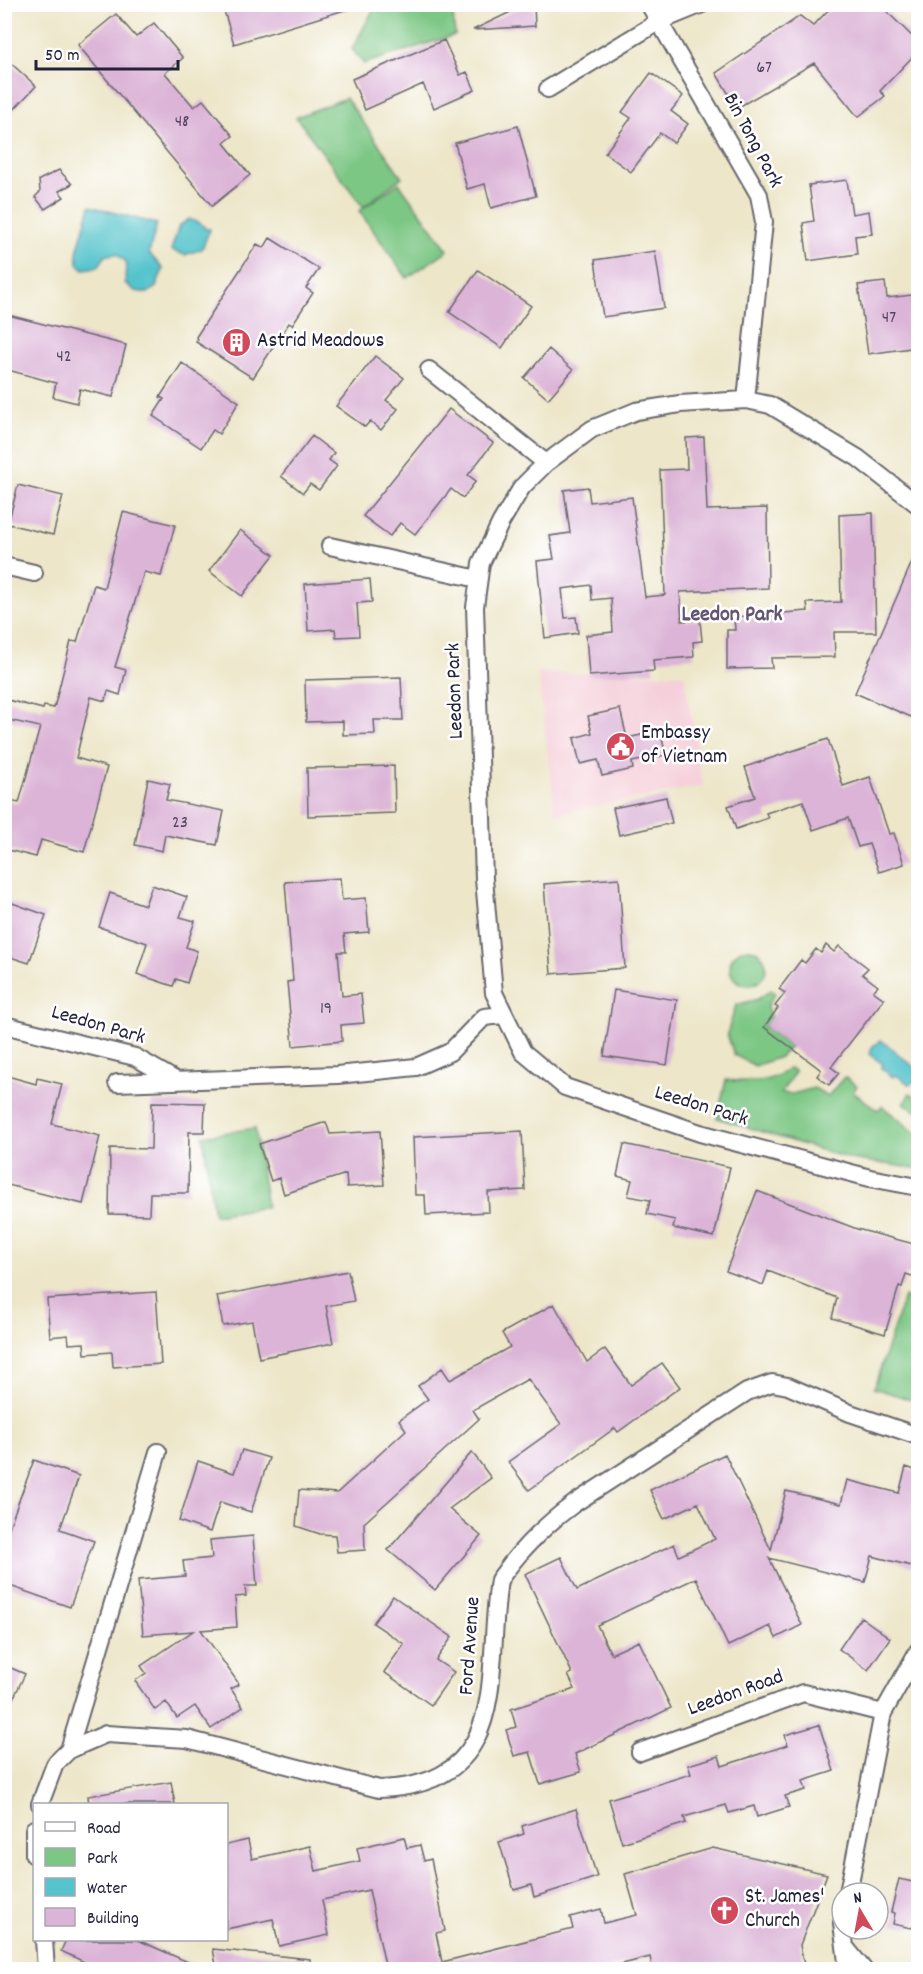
<svg xmlns="http://www.w3.org/2000/svg" width="923" height="1974" viewBox="0 0 923 1974" font-family="Dekko,sans-serif">
  <style>
    .built { fill: #f5cfd9 }
    .green { fill: #7dc785; stroke: #507460; stroke-width: 1.5 }
    .water { fill: #56c4cc; stroke: #3c7384; stroke-width: 1.5 }
    .building { fill: #dbb4d7 }
    .lines { fill: none; stroke-linecap: round; stroke-linejoin: round }
    .street-casing { stroke: #69676d; stroke-width: 20 }
    .street { stroke: #fff; stroke-width: 16 }
    .labels { text-anchor: middle; dominant-baseline: central; stroke-width: 5; stroke-linejoin: round; paint-order: stroke }
    .number-label { font-size: 18px; fill: #504662 }
    .street-label { font-size: 21px; fill: #22223b; stroke: #fff }
    .poi-label { font-size: 21px; fill: #22223b; stroke: #fff; text-anchor: start }
    .neighbourhood-label { font-size: 22px; font-weight: bold; fill: #635572; stroke: #fff }
  </style>
  <rect width="100%" height="100%" fill="#fff"/>
  <filter id="ink" filterUnits="userSpaceOnUse"><feTurbulence type="fractalNoise" baseFrequency=".0167" numOctaves="2"/><feDisplacementMap in="SourceGraphic" scale="12" xChannelSelector="R" yChannelSelector="G"/><feConvolveMatrix kernelMatrix="1 2 1 2 8 2 1 2 1" color-interpolation-filters="sRGB"/></filter>
  <filter id="wash" filterUnits="userSpaceOnUse"><feTurbulence type="fractalNoise" baseFrequency=".008" numOctaves="4" result="noise"/><feDisplacementMap in="SourceGraphic" scale="24" xChannelSelector="R" yChannelSelector="G"/><feGaussianBlur stdDeviation="1.35" result="paint"/><feColorMatrix in="noise" values="0 0 0 0 0 0 0 0 0 0 0 0 0 0 0 0 0 1.4 0 .05"/><feComposite in="paint" operator="in"/></filter>
  <g filter="url(#wash)">
    <rect width="100%" height="100%" fill="#ede6c9"/>
    <!-- built -->
    <path class="built" d="M538,673l146,1 19,112 -148,28z"/>
    <!-- green -->
    <path class="green" d="M376,5h76l3,30 -91,29 -12,-15z
      M346,98l56,79 -39,30 -67,-90z
      M399,183l49,67 -41,28 -48,-67z
      M730 967a18 18 0 1 1 36 0a18 18 0 1 1-36 0Z
      M771,990l4,3 -8,14 4,12 -7,8 26,20 -10,10 -25,9 -21,-11 -7,-21 9,-29 22,-6z
      M790,1068l5,4 -14,21 11,1 22,-6 14,8 16,-19 13,9 -4,6 25,18 4,-4 35,28 1,-1v36l-68,-10 -133,-41 9,-38c27,2 42,4 64,-12z
      M910,1093l8,6v14l-14,-10z
      M255,1128l12,79 -53,8 -11,-79z
      M904,1297l14,5v100l-44,-14z"/>
    <!-- water -->
    <path class="water" d="M90,206l67,18 -8,29 14,16 -7,18 -8,6 -13,-2 -10,-8 1,-21 -9,-8 -11,1 -8,12 -14,2 -6,-5 -1,-12z
      M189,219l11,4 6,6h4l-8,20 -17,6 -14,-5 8,-24z
      M881,1040l37,30 -1,11 -8,3 -13,-9 -3,2 -12,-9 2,-4 -13,-9 2,-8z"/>
    <g id="blocks">
      <!-- building -->
      <path class="building" d="M222,4h128l1,4 -117,36z
        M527,4h7l1,22 -62,4z
        M834,4h45l39,38v9l-38,40 5,5 -27,21 -44,-54 -77,45 -21,-35 84,-57 13,10z
        M116,14l20,23 18,-14 29,35 -18,15 29,34 9,-7 30,36 -9,7 26,32 -38,31 -134,-161z
        M444,40l16,35 7,-3 8,18 -41,18 -11,-24 -58,26 -13,-31z
        M4,57l32,29 -32,34z
        M651,73l32,23 -12,15 17,13 -14,19 -14,-10 -29,39 -26,-19 26,-35 -9,-6z
        M518,126l18,70 -45,12 -6,-24 -18,5 -12,-46z
        M59,170l13,14 -13,7 5,6 -19,12 -10,-12 5,-5 -1,-12z
        M847,180l5,34 17,-3 3,23 -17,2 2,18 -49,7 -5,-38 11,-2 -5,-36z
        M270,238l49,31 -13,19 7,5 -21,32 -3,-2 -36,55 -57,-36 2,-3 -2,-2 61,-93 7,4z
        M655,251l9,57 -61,9 -8,-57z
        M478,270l53,36 -29,42 -53,-36z
        M885,282l2,16 25,-3 6,52 -50,7 -10,-69z
        M4,314l122,31 -13,52 -33,-8 -3,14 -24,-6 3,-14 -52,-14z
        M549,349l24,21 -25,29 -24,-21z
        M375,356l29,22 -18,22 12,9 -17,21 -11,-9 -5,6 -29,-21z
        M182,363l57,39 -20,32 -6,-4 -12,18 -48,-32 11,-17 -4,-2z
        M449,409l44,34 -25,32 8,6 -13,17 -12,-9 -36,45 -15,-11 -10,13 -27,-20z
        M312,436l22,17 -5,7 8,6 -18,24 -9,-6 -7,9 -22,-17z
        M704,437l3,73 60,-2 1,80 -88,4 2,29 18,-1 2,21 -9,1 1,15 -41,3 1,11 -65,5 -3,-41 27,-3 -2,-34 -19,2 -1,-15 -29,4 3,29 11,-1 2,16 -33,5 -2,-17 -6,-60 17,-2 -4,-23 20,-3 -6,-43 24,-3 2,15 42,-5 13,100 20,-2 -5,-125 27,-1 -1,-31z
        M18,485l45,11 -10,39 -45,-11z
        M123,512l52,13 -14,51 -17,-4 -29,95 11,3 -6,25 -12,-4 -3,10 -14,-4 -15,61 31,9 -23,85 -43,-12 -5,17 -32,-8v-49l15,3 21,-76 -36,-8v-20l39,10 1,-3 10,2 17,-67 6,1 17,-57 10,3z
        M873,513l3,119h-42l1,25 -64,1 1,10 -45,1v-39h8l-1,-13 74,-6 -1,-8 34,-1 -2,-87z
        M240,530l34,25 -32,41 -33,-25z
        M918,548v151l-7,18 -56,-24z
        M370,579l2,23 -15,1 2,33 -23,1 -1,-8 -27,2 -3,-47z
        M401,677l2,43h-29l1,14 -32,1v-14l-37,1 -1,-42z
        M620,709l7,29 33,-7 6,24 -34,7 1,7 -31,7 -4,-16 -18,4 -6,-26 18,-5 -4,-17z
        M828,739l15,47 27,-9 19,57 5,-1 10,31 -25,8 -10,-28 -11,3 -10,-29 -35,12 -10,-29 -37,12 2,5 -32,11 -8,-23 27,-9 -10,-30z
        M394,766l1,47 -87,3 -1,-48z
        M148,779l22,5 -4,16 58,11 -7,34 -52,-10 -3,16 -27,-6z
        M666,797l6,26 -53,12 -6,-27z
        M340,878l2,22 24,-2 3,34 -25,2 2,18h-8l4,44 19,-2 3,29 -23,2 1,16 -49,5 -6,-64 6,-1 -8,-99z
        M619,878l6,90 -74,6 -7,-90z
        M152,885l35,12 -7,20 15,4 -9,26 11,4 -10,32 -11,-4 -3,7 -36,-12 10,-31 -48,-16 11,-34 35,12z
        M4,900l42,15 -17,48 -25,-8z
        M826,945l8,7 5,-6 29,22 -6,6 16,12 -5,5 11,8 -53,68 8,6 -10,12 -12,-9 4,-6 -57,-43 14,-19 -3,-2 10,-13 -6,-4 22,-29 4,3 11,-14 5,4z
        M614,990l63,10 -10,65 -63,-9z
        M4,1075l32,9 1,-6 25,6 -10,40 48,12 -17,68 -79,-20z
        M152,1102l53,1 -1,29h-15l-1,61h-38l-1,22 -40,-1 1,-66 41,1z
        M326,1122l4,12 50,-3 4,54 -37,2 -1,-13 -62,20 -5,-16 -8,3 -12,-37z
        M522,1131l3,59 -37,2 1,20 -63,3 -1,-20h-10l-2,-58z
        M624,1144l106,23 -16,70 -41,-9 2,-8 -28,-6 3,-14 -22,-4 4,-16 -15,-4z
        M757,1191l100,38 61,16v33l-12,-4 -4,13 -3,-1 -14,48 -53,-16 5,-20 -69,-27 -5,14 -37,-14z
        M348,1271l6,30 -28,5 7,37 -74,15 -7,-37 -29,5 -6,-30z
        M156,1292l5,72 -48,3 -1,-15 -27,2 -1,-11 -15,1 -1,-9 -18,2 -3,-38z
        M554,1304l33,58 18,-13 26,36 31,-22 18,24 -62,45 -3,-4 -86,62 -21,-28 53,-38 -33,-45 -55,31 6,9 -115,104 1,27 -28,2 -2,-17 -15,-1 -24,-8 3,-36 38,3 69,-63 -7,-10 29,-21 -10,-13 24,-18 8,12 60,-33 -8,-14z
        M242,1450l27,8 -18,54 -31,-10 -10,30 -31,-11 19,-60 36,12z
        M472,1452l19,26 -42,31 32,27 -46,54 -47,-40z
        M725,1454l46,96 15,-59 55,13 6,-24 52,13 7,-26 12,4v84l-3,12 -43,-11 -7,26 -96,-24 33,67 -26,13 -6,-12 -42,20 -32,-68 -99,47 14,29 28,-13 32,67 -96,46 6,18 -41,12 -10,-32 -16,4 -8,-26 10,-3 -5,-18 64,-20 -7,-14 4,-2 -47,-99 36,-17 16,33 97,-46 5,12 36,-17 -17,-36 -34,16 -14,-29z
        M34,1460l45,16 -19,53 34,12 -24,66 -66,-23v-43z
        M253,1536l4,50h-12l1,10 -11,1 2,30 -36,3 38,54 -8,5 12,18 -32,22 -16,-23 -18,12 -11,-16 -11,8 -20,-29 11,-8 -5,-7 52,-35 -50,4 -5,-55 47,-4 -2,-15 29,-3 -2,-18z
        M393,1596l59,41 -16,23 18,12 -23,33 -47,-33 20,-28 -31,-21z
        M861,1617l29,21 -22,32 -29,-21z
        M4,1665l21,9 -21,44z
        M819,1725l15,46 -31,10 3,9 -21,6 4,11 -32,10 -3,-11 -25,7 -3,-8 -42,12 2,6 -64,20 -13,-44 82,-25 -3,-9 31,-9 3,10 66,-21 -3,-10z
        M171,1782l4,22h-86l-1,-8z
        M576,1809l21,68 -63,20 -3,-12 -17,5 -15,-48 25,-8 -2,-8z
        M404,1837l3,11 13,-3 4,16 7,-2 14,72 -9,2 6,29 131,-33 -3,-12 31,-8 3,14 33,-8 -12,-41 88,-26 114,26 -27,71 5,25h-152l-3,-13 -51,13h-213l-17,-80 -47,10 7,35 -50,11 -6,-27 -47,10v-84l22,-5 4,19 58,-13 6,25 44,-10 -3,-13z
        M899,1879l19,4v40l-7,5 -18,-4 2,-11 -4,-1z
        M66,1940h72l68,30h-105l-40,-19z
        M213,1949l97,10v11h-93z"/>
    </g>
  </g>
  <g filter="url(#ink)">
    <use href="#blocks" fill-opacity="0" stroke="#69676d" stroke-width="1.5"/>
    <g class="lines">
      <defs>
        <path id="street" d="M649,4l110,191 5,27 -18,178
          M548,89l110,-67 44,-18
          M429,370l117,93
          M918,505l-60,-47 -88,-53 -24,-5 -66,4 -44,7 -44,18 -46,34 -24,24 -21,35 -20,41 -6,44 9,272 10,114 29,59 42,35 135,46 170,45 48,9
          M330,546l148,33
          M4,566l30,7
          M4,1025l131,32 40,23
          M117,1083l220,-8 79,-8 34,-15 34,-35 19,-2
          M69,1750l89,-298
          M640,1752l163,-59 80,20
          M40,1804l15,-40 14,-14 37,-16 81,5 192,50c134,-4 106,-116 120,-209 20,-29 47,-56 76,-77l172,-111 25,-9 16,3 62,27 68,23
          M34,1829v26
          M848,1893l35,-180 35,-62
          M842,1923l6,47
          M44,1940l2,30
          M846,1948l18,22"/>
      </defs>
      <!-- street casing -->
      <use href="#street" class="street-casing"/>
      <!-- street -->
      <use href="#street" class="street"/>
    </g>
  </g>
  <!-- icons -->
  <defs>
    <symbol id="building-disc" viewBox="-11 -11 22 22"><circle r="9.5" fill="#d1495b" stroke="#fff"/><path d="M-4-6H4V6H1V3H-1V6H-4ZM-2.5-4.3h1.7v1.8h-1.7ZM.8-4.3h1.7v1.8H.8ZM-2.5-1h1.7V.8h-1.7ZM.8-1h1.7V.8H.8Z" fill="#fff"/></symbol>
    <symbol id="civic-disc" viewBox="-11 -11 22 22"><circle r="9.5" fill="#d1495b" stroke="#fff"/><path d="M-.6-6.5H3V-4.5H.6V-3L4-1V1h2V6H-6V1h2V-1L-.6-3ZM-1.2 2.5V6h2.4V2.5Z" fill="#fff"/></symbol>
    <symbol id="church-disc" viewBox="-11 -11 22 22"><circle r="9.5" fill="#d1495b" stroke="#fff"/><path d="M-1.2-6h2.4v3.5h3.3v2.4h-3.3V6h-2.4V-.1h-3.3v-2.4h3.3Z" fill="#fff"/></symbol>
  </defs>
  <g fill-rule="evenodd">
    <use href="#building-disc" x="220" y="326" width="33" height="33"/>
    <use href="#civic-disc" x="604" y="730" width="33" height="33"/>
    <use href="#church-disc" x="708" y="1894" width="33" height="33"/>
  </g>
  <g class="labels">
    <!-- number labels -->
    <g class="number-label">
      <text x="764" y="68">67</text>
      <text x="182" y="122">48</text>
      <text x="889" y="318">47</text>
      <text x="64" y="357">42</text>
      <text x="180" y="823">23</text>
      <text x="326" y="1009">19</text>
    </g>
    <!-- street labels -->
    <g class="street-label">
      <text transform="translate(752 141) rotate(62)">Bin Tong Park</text>
      <text transform="translate(456 691) rotate(-92)">Leedon Park</text>
      <text transform="translate(98 1026) rotate(16)">Leedon Park</text>
      <text transform="translate(701 1107) rotate(17)">Leedon Park</text>
      <text transform="translate(471 1646) rotate(-86)">Ford Avenue</text>
      <text transform="translate(736 1694) rotate(-20)">Leedon Road</text>
    </g>
    <!-- poi labels -->
    <g class="poi-label">
      <text x="257" y="342">Astrid Meadows</text>
      <text x="641" y="734">Embassy<tspan x="641" dy="24">of Vietnam</tspan></text>
      <text x="745" y="1898">St. James'<tspan x="745" dy="24">Church</tspan></text>
    </g>
    <!-- neighbourhood labels -->
    <g class="neighbourhood-label">
      <text x="732" y="615">Leedon Park</text>
    </g>
  </g>
  <!-- margin -->
  <rect width="923" height="1974" fill="none" stroke="#fff" stroke-width="24"/>
  <!-- legend -->
  <rect x="33" y="1803" width="195" height="138" fill="#ffffff" stroke="#a7a7b1" stroke-width="1.5"/>
  <rect x="45" y="1822" width="30" height="9" fill="#ffffff" stroke="#a7a7b1" stroke-width="1.5"/>
  <text x="87" y="1833" font-size="18" fill="#22223b">Road</text>
  <rect x="45" y="1848" width="30" height="18" fill="#7dc785" stroke="#a7a7b1" stroke-width="1.5"/>
  <text x="87" y="1863" font-size="18" fill="#22223b">Park</text>
  <rect x="45" y="1878" width="30" height="18" fill="#56c4cc" stroke="#a7a7b1" stroke-width="1.5"/>
  <text x="87" y="1893" font-size="18" fill="#22223b">Water</text>
  <rect x="45" y="1908" width="30" height="18" fill="#dbb4d7" stroke="#a7a7b1" stroke-width="1.5"/>
  <text x="87" y="1923" font-size="18" fill="#22223b">Building</text>
  <!-- north arrow -->
  <g transform="translate(860 1911) rotate(350)"><circle r="28" fill="#ffffff" stroke="#a7a7b1" stroke-width="1.5"/>
  <path d="M0-4.5L10 22L0 15L-10 22Z" fill="#d1495b"/>
  <text y="-9" font-size="16" font-weight="bold" text-anchor="middle" fill="#22223b">N</text>
  </g>
  <!-- scale -->
  <path d="M36 60v9h142v-9" fill="none" stroke="#22223b" stroke-width="3"/>
  <text x="45" y="60" font-size="18" fill="#22223b" stroke="#ffffff" stroke-width="4.5" paint-order="stroke">50 m</text>
</svg>
